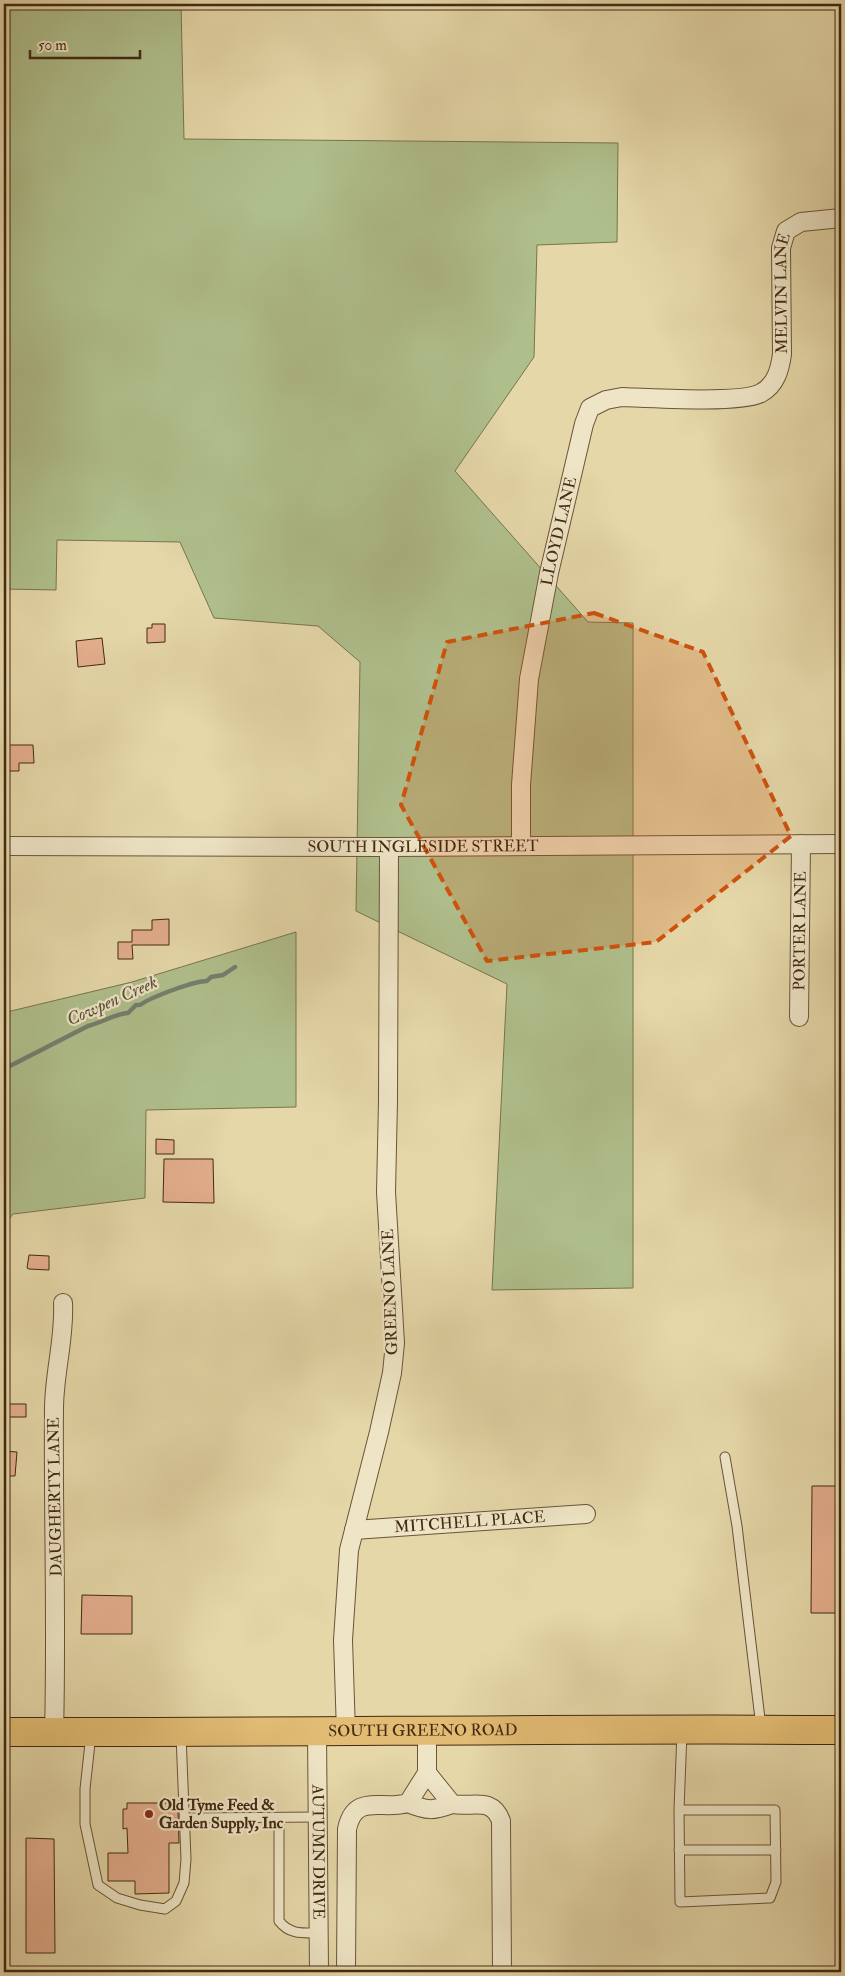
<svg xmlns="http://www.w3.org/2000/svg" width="845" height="1976" viewBox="0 0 845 1976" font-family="'IM FELL Double Pica',serif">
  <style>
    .green { fill: #afbf8c; stroke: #787450 }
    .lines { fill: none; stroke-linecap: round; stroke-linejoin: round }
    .stream { stroke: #747f6f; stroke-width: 4.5 }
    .building { fill: #e4ae8d; stroke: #422913 }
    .lane-casing { stroke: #6b5438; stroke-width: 11 }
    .street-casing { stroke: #6b5438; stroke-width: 20 }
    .primary-casing { stroke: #422913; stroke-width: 30 }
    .lane { stroke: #eee5c6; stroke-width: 9 }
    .street { stroke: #eee5c6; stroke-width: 18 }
    .primary { stroke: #e2bc74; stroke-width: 28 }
    .marked { fill: #cf520d; fill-opacity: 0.2; stroke: #cf520d; stroke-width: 4; stroke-dasharray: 10 6; stroke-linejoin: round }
    .poi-dot { fill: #8f2418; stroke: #eee5c6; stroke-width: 2 }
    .labels { text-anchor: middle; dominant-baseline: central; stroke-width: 4.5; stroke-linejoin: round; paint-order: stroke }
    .street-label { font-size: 16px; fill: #422913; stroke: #eee5c6 }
    .poi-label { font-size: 16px; font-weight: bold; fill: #422913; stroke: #eee5c6; text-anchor: start }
    .water-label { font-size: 18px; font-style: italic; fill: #574d39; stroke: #eee5c6 }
  </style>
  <rect width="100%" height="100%" fill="#e5d7a8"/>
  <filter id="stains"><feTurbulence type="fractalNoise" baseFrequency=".004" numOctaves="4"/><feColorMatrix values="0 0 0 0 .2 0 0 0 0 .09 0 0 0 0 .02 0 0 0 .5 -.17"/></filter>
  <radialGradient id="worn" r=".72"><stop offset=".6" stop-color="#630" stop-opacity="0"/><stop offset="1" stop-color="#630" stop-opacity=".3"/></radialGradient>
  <!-- green -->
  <path class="green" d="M4,4h177l3,135 434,4 -1,99 -80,3 -3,112 -79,114 133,151 45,1v665l-141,2 15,-306 -151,-73 4,-249 -42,-36 -104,-8 -34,-76 -123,-2 -1,50 -52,-1z
    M296,932v175l-150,3 -1,88 -132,16 -9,11v-207l7,-7 121,-29z"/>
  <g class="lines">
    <!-- stream -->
    <path class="stream" d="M4,1069l84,-43c13,-3 29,-13 40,-13l8,-8h4c11,-8 54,-24 67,-24l4,-4 12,-2 12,-8"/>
  </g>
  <!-- building -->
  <path class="building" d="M152,624h13v18l-18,1v-15h5z
    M102,638l3,26 -27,3 -2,-26z
    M5,745h28l1,18h-15v8h-14z
    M169,919v26h-37l1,14h-15v-17h14v-12h20v-10z
    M156,1139l18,1v14h-18z
    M164,1159h49l1,44 -51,-1z
    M29,1255l20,1v14l-20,-1 -2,-1z
    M4,1404h22v13h-22z
    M4,1451l13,1 -2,24h-11z
    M812,1486h29v127h-30z
    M82,1595l50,1v38h-51z
    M127,1803h48l-1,6h4l1,34h-10v50l-34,1v-13h-27v-28h20l-1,-25 -4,1v-20h4z
    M26,1838l28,1 1,114h-29z"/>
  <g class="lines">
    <defs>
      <path id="lane" d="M725,1457l12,69 24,201
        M91,1734l-6,55v35l13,61 19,13 23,7 25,4 11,-8 8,-18 2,-24 -5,-124
        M4,1793v151
        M679,1810h96l1,72 -6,16 -90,4 -1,-92 3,-78
        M184,1818l135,-1
        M279,1818v103c11,14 24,12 41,12
        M679,1850h97"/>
      <g id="street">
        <path id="s1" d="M4,846l385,1 452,-3"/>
        <path id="s2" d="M521,846v-61l8,-106 20,-106 35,-149 6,-16 16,-8 16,-3c27,1 119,7 139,-4 15,-8 19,-24 21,-39l-1,-106 5,-17 15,-9 40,-4"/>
        <path id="s3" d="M799,1017l2,-173"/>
        <path id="s4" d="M354,1530l232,-16"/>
        <path d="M427,1731v42l25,31c21,4 40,-8 49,17l1,151"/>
        <path d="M54,1732c3,-108 -1,-215 0,-323 0,-36 11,-71 9,-106"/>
        <path id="s5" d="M317,1732l2,240"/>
        <path d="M346,1732l-3,-92 6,-90 30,-118 13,-59 3,-30 -9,-151 2,-91 1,-254"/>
        <path d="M408,1803c19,8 25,8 44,1"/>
        <path d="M346,1972l1,-143c8,-37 35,-18 61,-26l19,-30"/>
      </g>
      <g id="primary">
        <path id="s6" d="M4,1732c279,1 558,-4 837,-2"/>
      </g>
    </defs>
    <!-- lane casing -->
    <use href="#lane" class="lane-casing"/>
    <!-- street casing -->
    <use href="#street" class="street-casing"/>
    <!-- primary casing -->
    <use href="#primary" class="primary-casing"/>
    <!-- lane -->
    <use href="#lane" class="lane"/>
    <!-- street -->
    <use href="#street" class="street"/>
    <!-- primary -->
    <use href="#primary" class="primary"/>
  </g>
  <!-- marked area -->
  <path class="marked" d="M594,613l109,39 88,184 -135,106 -169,19 -86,-156 46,-163z"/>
  <!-- markers -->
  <circle class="poi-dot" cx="149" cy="1814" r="5"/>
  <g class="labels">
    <!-- street labels -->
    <g class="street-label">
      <text stroke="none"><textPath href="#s2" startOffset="726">MELVIN LANE</textPath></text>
      <text stroke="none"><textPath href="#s2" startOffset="318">LLOYD LANE</textPath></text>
      <text stroke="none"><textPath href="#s1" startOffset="419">SOUTH INGLESIDE STREET</textPath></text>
      <text stroke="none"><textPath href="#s3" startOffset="86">PORTER LANE</textPath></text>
      <text transform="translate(390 1292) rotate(-92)">GREENO LANE</text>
      <text transform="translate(55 1497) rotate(-91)">DAUGHERTY LANE</text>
      <text stroke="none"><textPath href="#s4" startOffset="116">MITCHELL PLACE</textPath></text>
      <text stroke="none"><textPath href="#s6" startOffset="419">SOUTH GREENO ROAD</textPath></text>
      <text stroke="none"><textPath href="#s5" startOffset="120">AUTUMN DRIVE</textPath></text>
    </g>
    <!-- poi labels -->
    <g class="poi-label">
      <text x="159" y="1805">Old Tyme Feed &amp;<tspan x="159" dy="18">Garden Supply, Inc</tspan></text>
    </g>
    <!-- water labels -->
    <g class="water-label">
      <text transform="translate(112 1001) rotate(-24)">Cowpen Creek</text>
    </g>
  </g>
  <!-- margin -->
  <rect width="845" height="1976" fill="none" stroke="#e5d7a8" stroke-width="20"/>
  <rect x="5" y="5" width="835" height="1966" fill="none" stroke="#422913" stroke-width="2.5"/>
  <rect x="10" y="10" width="825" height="1956" fill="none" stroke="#422913"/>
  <!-- scale -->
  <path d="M30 50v8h110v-8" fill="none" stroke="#422913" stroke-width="2.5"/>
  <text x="38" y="50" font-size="15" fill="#422913" stroke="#eee5c6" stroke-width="4" paint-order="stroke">50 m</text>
  <rect width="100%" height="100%" filter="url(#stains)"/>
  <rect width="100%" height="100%" fill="url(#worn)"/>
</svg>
